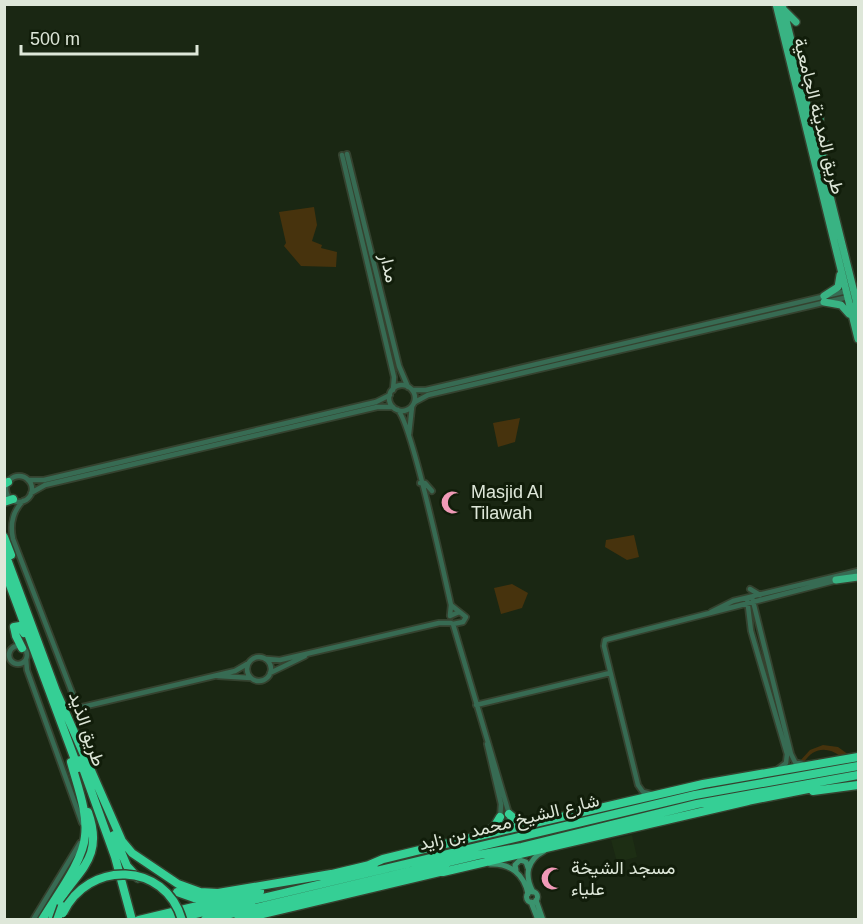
<svg xmlns="http://www.w3.org/2000/svg" width="863" height="924" viewBox="0 0 863 924" font-family="Arial,Vazirmatn,sans-serif">
  <style>
    .built { fill: #1d2e14 }
    .green { fill: #47330d }
    .lines { fill: none; stroke-linecap: round; stroke-linejoin: round }
    .tertiary-casing { stroke: #35422f; stroke-width: 8 }
    .secondary-casing { stroke: #35422f; stroke-width: 8 }
    .primary-casing { stroke: #35422f; stroke-width: 10 }
    .motorway-casing { stroke: #35422f; stroke-width: 11 }
    .tertiary { stroke: #376b53; stroke-width: 4.5 }
    .secondary { stroke: #3a936e; stroke-width: 5 }
    .primary { stroke: #39b383; stroke-width: 7 }
    .motorway { stroke: #35cf95; stroke-width: 8 }
    .motorway-bridge-casing { stroke: #35422f; stroke-width: 11; stroke-linecap: butt }
    .motorway-bridge { stroke: #35cf95; stroke-width: 8 }
    .labels { text-anchor: middle; dominant-baseline: central; stroke-width: 6; stroke-linejoin: round; paint-order: stroke }
    .street-label { font-size: 18px; fill: #dee7d9; stroke: #111d0a }
    .poi-label { font-size: 18px; fill: #dee7d9; stroke: #111d0a; text-anchor: start }
  </style>
  <rect width="100%" height="100%" fill="#1a2713"/>
  <!-- built -->
  <path class="built" d="M632,835l5,22 -20,5 -6,-22z"/>
  <!-- green -->
  <path class="green" d="M314,207l3,18 -5,16 10,4 -1,3 16,4 -1,15 -35,-1 -17,-20 2,-3 -7,-31z
    M520,418l-5,24 -17,5 -5,-24z
    M634,535l5,22 -12,3 -22,-13 1,-7z
    M512,584l16,9 -6,15 -21,6 -7,-26z
    M823,745l15,2 11,8 -9,1c-13,-10 -27,-8 -36,6h-5l11,-12z"/>
  <g class="lines">
    <defs>
      <path id="tertiary" d="M347,154l52,212 9,21
        M342,155l52,222 -1,13
        M389 398a13 13 0 1 1 26 0a13 13 0 1 1-26 0Z
        M412,390h14l421,-99
        M415,402l13,-7 420,-98
        M398,410c14,15 46,164 53,195l-1,10
        M409,434l3,-27
        M6 489a13 13 0 1 1 26 0a13 13 0 1 1-26 0Z
        M28,480h16l332,-78 14,-7
        M420,483h5l7,8
        M31,493l14,-8 332,-78h16
        M23,501c-10,10 -13,24 -10,38l65,169 157,-37 12,-7
        M750,589l10,6
        M752,597l39,157 4,8 7,2
        M747,598l4,33 36,123 -1,9 -8,6
        M451,605l15,12 -3,5 -10,2
        M711,612l22,-11 125,-30
        M450,616l9,-4
        M453,624l57,193 -4,7 -6,-4 1,-16 -14,-60
        M9 655a9 9 0 1 1 18 0a9 9 0 1 1-18 0Z
        M247 669a12 12 0 1 1 24 0a12 12 0 1 1-24 0Z
        M26,659l1,11 55,153
        M267,659l13,1 159,-37h12
        M270,673l35,-17
        M218,676l33,2
        M476,705l134,-32
        M651,794l-8,-2 -5,-7 -34,-139 1,-6 233,-60
        M33,920l47,-77"/>
      <path id="secondary" d="M490,864c20,-1 34,10 38,30
        M516,870l-1,-5 5,-5 6,2 2,6
        M526.5 897a5.5 5.5 0 1 1 11 0a5.5 5.5 0 1 1-11 0Z
        M533,892c-9,-17 -6,-32 11,-41
        M536,900l7,20
        M531,902l7,18"/>
      <path id="primary" d="M776,4l82,335
        M782,4l76,304
        M785,11l11,11
        M809,108l11,11
        M822,157l4,-13
        M824,296l14,-9 2,-12
        M824,302l17,3 8,9
        M854,306l4,15
        M836,580l22,-3"/>
      <path id="motorway" d="M4,484l4,-2
        M4,502l9,-3
        M4,537l7,18
        M4,551l53,143
        M4,569l74,199
        M22,648l-6,-12 -2,-9 6,-1 4,7
        M56,691l66,150 10,12 46,31 22,8 18,1 113,-19
        M80,760l35,97 17,63
        M813,791l45,-6
        M742,802l76,-15
        M509,814l8,7 12,2
        M484,834l10,-7 6,-10
        M114,835l13,31 11,12
        M369,865l14,-6 49,-12 271,-63 155,-27
        M443,872l305,-71
        M328,875l46,-11
        M177,892l17,6h20
        M42,920c14,-24 41,-58 43,-84 3,-24 -8,-51 -14,-74
        M52,920c12,-46 56,-52 36,-108
        M139,920l121,-29
        M170,920l525,-125 163,-29
        M205,920l273,-65 44,-8 175,-43 161,-29
        M238,920l210,-50"/>
    </defs>
    <!-- tertiary casing -->
    <use href="#tertiary" class="tertiary-casing"/>
    <!-- secondary casing -->
    <use href="#secondary" class="secondary-casing"/>
    <!-- primary casing -->
    <use href="#primary" class="primary-casing"/>
    <!-- motorway casing -->
    <use href="#motorway" class="motorway-casing"/>
    <!-- tertiary -->
    <use href="#tertiary" class="tertiary"/>
    <!-- secondary -->
    <use href="#secondary" class="secondary"/>
    <!-- primary -->
    <use href="#primary" class="primary"/>
    <!-- motorway -->
    <use href="#motorway" class="motorway"/>
    <defs>
      <path id="motorway-bridge" d="M63,913c25,-53 102,-52 119,7
        M57,920l5,-14"/>
    </defs>
    <!-- motorway-bridge casing -->
    <use href="#motorway-bridge" class="motorway-bridge-casing"/>
    <!-- motorway-bridge -->
    <use href="#motorway-bridge" class="motorway-bridge"/>
  </g>
  <!-- icons -->
  <defs>
    <symbol id="mosque-bare" viewBox="-9 -9 18 18"><path d="M3.5-4.9A6 6 0 1 0 3.5 4.9A5 5 0 1 1 3.5-4.9Z" fill="#f09ab7" stroke="#111d0a" stroke-width="2.5" paint-order="stroke"/></symbol>
  </defs>
  <g fill-rule="evenodd">
    <use href="#mosque-bare" x="436" y="486" width="33" height="33"/>
    <use href="#mosque-bare" x="536" y="862" width="33" height="33"/>
  </g>
  <g class="labels">
    <!-- street labels -->
    <g class="street-label">
      <text transform="translate(819 116) rotate(76)">طريق المدينة الجامعية</text>
      <text transform="translate(389 268) rotate(77)">مدار</text>
      <text transform="translate(87 729) rotate(71)">طريق الذيد</text>
      <text transform="translate(509 822) rotate(-14)">شارع الشيخ محمد بن زايد</text>
    </g>
    <!-- poi labels -->
    <g class="poi-label">
      <text x="471" y="492">Masjid Al<tspan x="471" dy="21">Tilawah</tspan></text>
      <text x="571" y="868">مسجد الشيخة<tspan x="571" dy="21">علياء</tspan></text>
    </g>
  </g>
  <!-- border -->
  <rect width="863" height="924" fill="none" stroke="#dee7d9" stroke-width="12"/>
  <!-- scale -->
  <path d="M21 45v9h176v-9" fill="none" stroke="#dee7d9" stroke-width="3"/>
  <text x="30" y="45" font-size="18" fill="#dee7d9" stroke="#111d0a" stroke-width="4.5" paint-order="stroke">500 m</text>
</svg>
